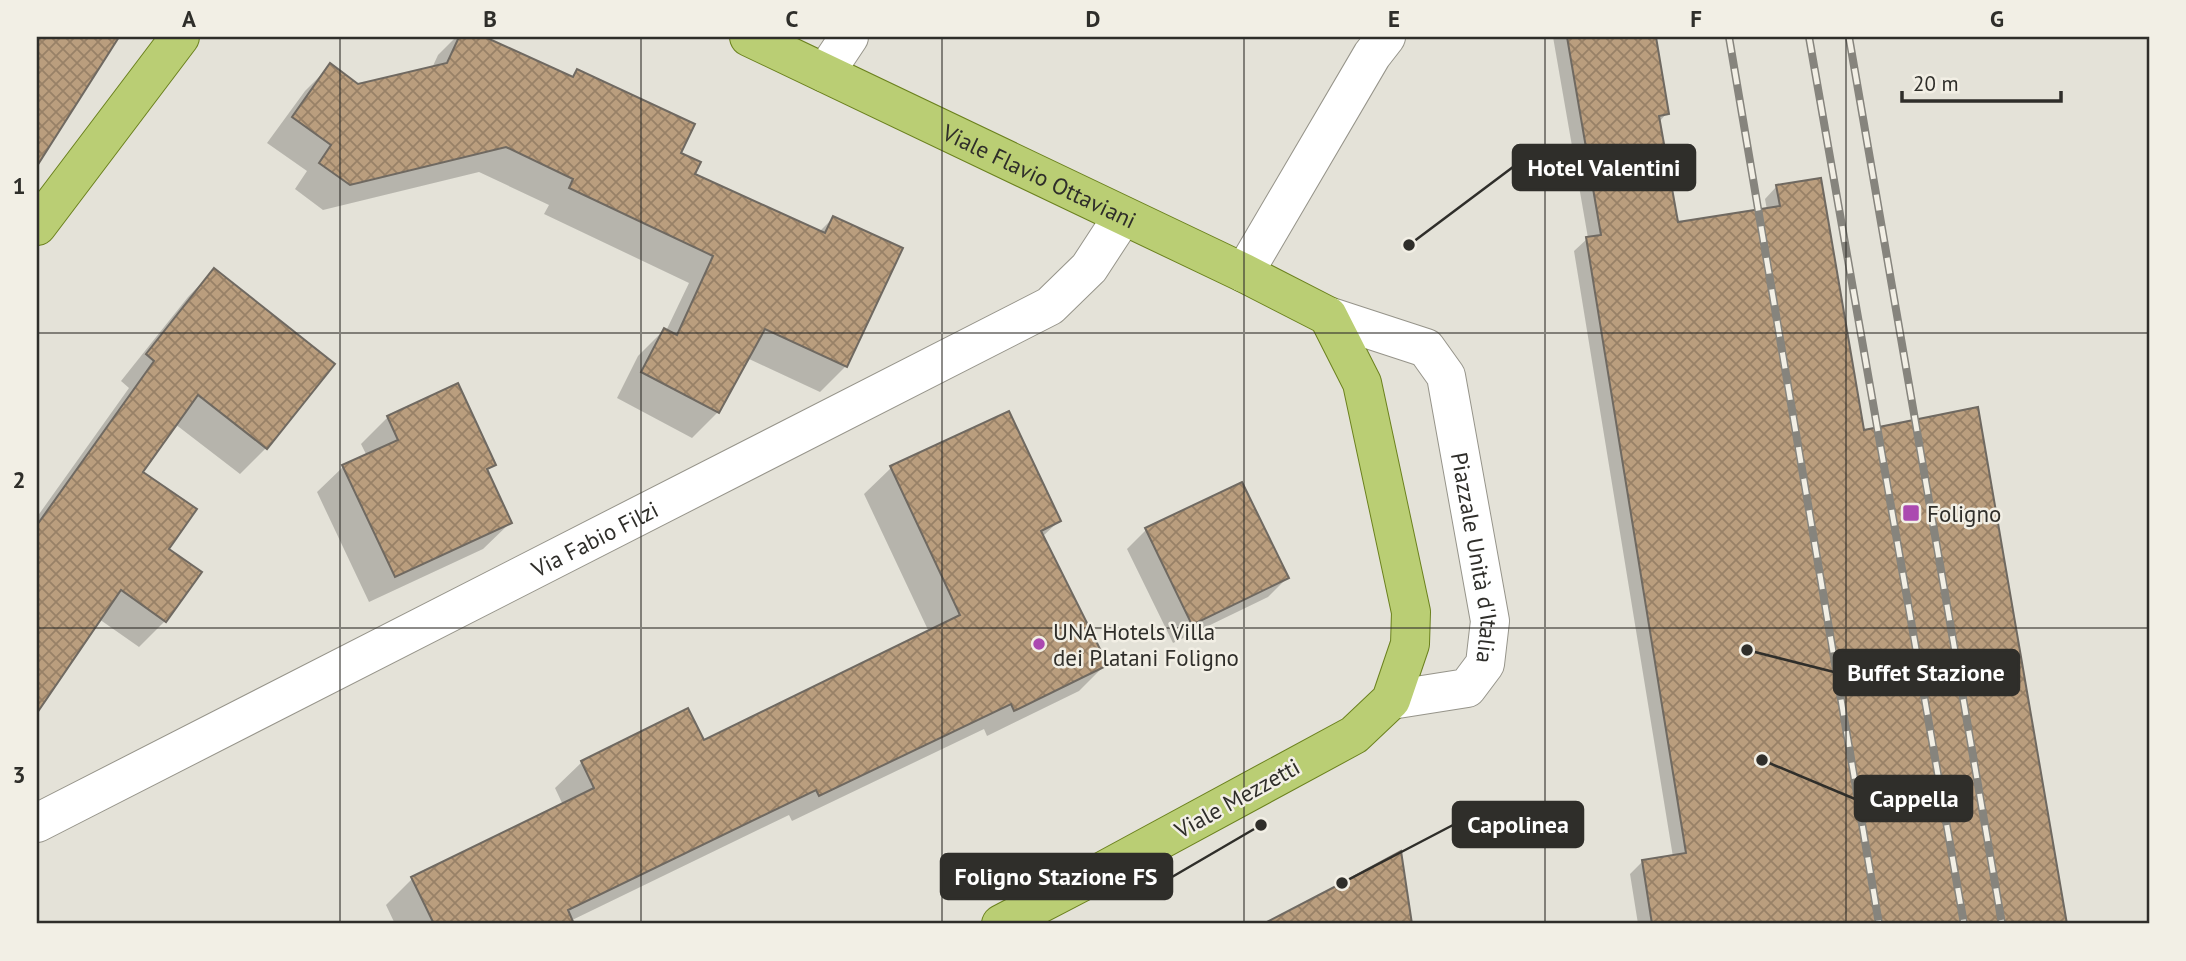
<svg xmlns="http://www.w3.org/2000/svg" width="2186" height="961" viewBox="0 0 2186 961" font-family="'PT Sans',sans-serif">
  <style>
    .shadow { fill: #0003 }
    .building { fill: url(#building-cross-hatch); stroke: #6f6961; stroke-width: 2 }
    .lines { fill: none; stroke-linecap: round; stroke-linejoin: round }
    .minor-casing { stroke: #96948a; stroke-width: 40 }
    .major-casing { stroke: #6b811e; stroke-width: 40 }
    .minor { stroke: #fff; stroke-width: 38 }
    .major { stroke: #bace74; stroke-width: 38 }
    .rail-casing { stroke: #86847d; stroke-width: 8 }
    .rail { stroke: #f2efe5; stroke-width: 5; stroke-dasharray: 16; stroke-linecap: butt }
    .grid { fill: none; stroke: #2f2e2a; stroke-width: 2; stroke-opacity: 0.55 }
    .poi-dot { fill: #ab49b0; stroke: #f2efe5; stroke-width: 2.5 }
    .labels { text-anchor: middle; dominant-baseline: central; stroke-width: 5; stroke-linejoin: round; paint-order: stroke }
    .street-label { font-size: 23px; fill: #2f2e2a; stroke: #f2efe5 }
    .poi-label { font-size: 23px; fill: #2f2e2a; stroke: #f2efe5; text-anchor: start }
    .leader { fill: none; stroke: #2f2e2a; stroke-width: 2.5 }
    .callout-dot { fill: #2f2e2a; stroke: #f2efe5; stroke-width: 2.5 }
    .callout { fill: #2f2e2a; stroke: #2f2e2a; stroke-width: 2.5 }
    .callout-label { font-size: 24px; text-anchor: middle; font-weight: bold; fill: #fff }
    .neatline { fill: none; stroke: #2f2e2a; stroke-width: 2.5 }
    .grid-label { font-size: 23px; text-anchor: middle; font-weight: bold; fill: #2f2e2a }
  </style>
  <defs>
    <pattern id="building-cross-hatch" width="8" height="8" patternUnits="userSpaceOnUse" patternTransform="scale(1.75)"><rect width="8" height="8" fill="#ba9e7e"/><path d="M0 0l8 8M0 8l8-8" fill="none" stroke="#988167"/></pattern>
  </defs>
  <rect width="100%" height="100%" fill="#e4e2d8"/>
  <!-- shadow -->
  <path class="shadow" d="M37,37h80l-80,125z
    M456,37h24l91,41 7,-7 101,83 14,21 126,57 14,-14 13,148 -26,26 -73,-34 -29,54 -26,26 -75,-40 21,-42 26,-26 2,1 23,-48 -145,-69 5,-9 -70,-33 -156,38 -28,-21 12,-18 -40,-28 38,-52 25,-25 28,20 74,-18 6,-13z
    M1553,37h101l13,76 -8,9 17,102 91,-14 -2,-11 12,-13 86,246 114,-23 89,515h-428l-8,-50 13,-13 30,-4 -99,-606 14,-13z
    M214,270l52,178 -26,26 -65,-50 -34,48 26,77 33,23 -35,49 -26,26 -40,-28 -62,91v-193l92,-129 -8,-7 67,-84z
    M1008,413l51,108 -17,16 63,128 -26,26 -92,45 -3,-7 -192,92 -3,-6 -225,109h-169l-9,-19 26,-26 151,-74 -8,-17 27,-26 121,-19 226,-111 -65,-138 27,-26z
    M388,417l106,47 -8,8 24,51 -27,26 -114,53 -52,-110 27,-26 23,-10 -6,-12z
    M1241,484l46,94 -19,19 -95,46 -46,-94 19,-19z
    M1400,854l10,70h-134l10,-10z"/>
  <!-- building -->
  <path class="building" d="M37,37h82l-82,129z
    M459,37h26l88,40 4,-8 118,55 -14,29 20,9 -6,12 130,59 8,-17 70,32 -56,119 -82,-38 -46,84 -78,-41 23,-44 13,7 36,-79 -144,-68 4,-9 -67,-32 -156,38 -31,-22 12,-18 -39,-28 38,-54 28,21 89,-21z
    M1567,37h89l13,77 -10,2 19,106 102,-16 -4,-21 45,-7 43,252 114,-23 89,517h-415l-10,-64 44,-7 -100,-616 15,-2z
    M214,268l121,96 -68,85 -69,-54 -55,77 54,37 -28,40 33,23 -36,50 -45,-32 -84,123v-188l117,-164 -8,-7z
    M458,383l38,82 -9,4 25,54 -117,54 -53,-112 56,-25 -11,-24z
    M1009,411l52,110 -20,10 67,134 -94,46 -3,-7 -192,92 -3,-6 -248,120 6,14h-140l-23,-47 183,-89 -13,-27 107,-53 16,32 256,-125 -70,-149z
    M1242,482l47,96 -97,47 -47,-97z
    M1401,851l11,73h-149l79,-41z"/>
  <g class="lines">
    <defs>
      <g id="minor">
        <path d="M825,73l24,-36"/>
        <path d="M1244,273l128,-218 14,-18"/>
        <path id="s1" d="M1328,316l98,32 20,28 44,245 -5,43 -18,24 -76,12"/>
        <path id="s2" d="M37,823l1013,-517 39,-38 34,-52"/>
      </g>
      <g id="major">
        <path id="s3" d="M749,37l495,236 84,43 34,67 49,229 -1,32 -19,56 -37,35 -253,137 -100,52"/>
        <path d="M37,226l143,-189"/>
      </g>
    </defs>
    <!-- minor casing -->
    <use href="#minor" class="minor-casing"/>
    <!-- major casing -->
    <use href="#major" class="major-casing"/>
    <!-- minor -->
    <use href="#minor" class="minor"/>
    <!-- major -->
    <use href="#major" class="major"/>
    <defs>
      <path id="rail" d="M1729,37l150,887
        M1809,37l155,887
        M1849,37l153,887"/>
    </defs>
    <!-- rail casing -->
    <use href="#rail" class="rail-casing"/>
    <!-- rail -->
    <use href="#rail" class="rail"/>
  </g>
  <!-- grid -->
  <path class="grid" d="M340,37v887M641,37v887M942,37v887M1244,37v887M1545,37v887M1846,37v887M37,333h2112M37,628h2112"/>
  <!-- markers -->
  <g class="poi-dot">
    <rect x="1902" y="504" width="18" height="18" rx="3.5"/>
    <circle cx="1039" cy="644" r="7"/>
  </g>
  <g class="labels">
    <!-- street labels -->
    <g class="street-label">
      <text stroke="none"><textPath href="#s3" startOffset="322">Viale Flavio Ottaviani</textPath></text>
      <text stroke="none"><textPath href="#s2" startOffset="626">Via Fabio Filzi</textPath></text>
      <text stroke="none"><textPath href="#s1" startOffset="322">Piazzale Unità d'Italia</textPath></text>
      <text transform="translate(1237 798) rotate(-29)">Viale Mezzetti</text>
    </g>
    <!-- poi labels -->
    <g class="poi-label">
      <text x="1927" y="513">Foligno</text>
      <text x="1053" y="631">UNA Hotels Villa<tspan x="1053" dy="26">dei Platani Foligno</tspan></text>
    </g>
  </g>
  <!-- callouts -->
  <path class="leader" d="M1409 245L1513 167M1747 650L1834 672M1762 760L1855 799M1342 883L1453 825M1261 825L1172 877"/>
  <g class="callout-dot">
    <circle cx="1409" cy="245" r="7"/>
    <circle cx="1747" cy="650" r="7"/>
    <circle cx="1762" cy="760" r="7"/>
    <circle cx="1342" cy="883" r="7"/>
    <circle cx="1261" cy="825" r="7"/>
  </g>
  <g class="callout">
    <rect x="1513" y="145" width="182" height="45" rx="7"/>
    <rect x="1834" y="650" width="185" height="45" rx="7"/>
    <rect x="1855" y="776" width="117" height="45" rx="7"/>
    <rect x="1453" y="802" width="130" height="45" rx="7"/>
    <rect x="941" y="854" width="231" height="45" rx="7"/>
  </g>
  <g class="callout-label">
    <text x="1604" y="176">Hotel Valentini</text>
    <text x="1926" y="681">Buffet Stazione</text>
    <text x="1914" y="807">Cappella</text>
    <text x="1518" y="833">Capolinea</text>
    <text x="1056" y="885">Foligno Stazione FS</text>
  </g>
  <!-- border -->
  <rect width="2186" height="961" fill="none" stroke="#f2efe5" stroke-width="77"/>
  <!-- scale -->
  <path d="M1902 91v10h159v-10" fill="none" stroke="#2f2e2a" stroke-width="3.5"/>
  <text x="1913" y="91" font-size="21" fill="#2f2e2a" stroke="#f2efe5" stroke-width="5" paint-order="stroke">20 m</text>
  <rect x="38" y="38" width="2110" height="884" class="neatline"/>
  <g class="grid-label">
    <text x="189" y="27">A</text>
    <text x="490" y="27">B</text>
    <text x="792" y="27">C</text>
    <text x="1093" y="27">D</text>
    <text x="1394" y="27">E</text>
    <text x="1696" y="27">F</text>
    <text x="1997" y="27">G</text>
    <text x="19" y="194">1</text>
    <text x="19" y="488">2</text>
    <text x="19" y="783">3</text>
  </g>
</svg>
